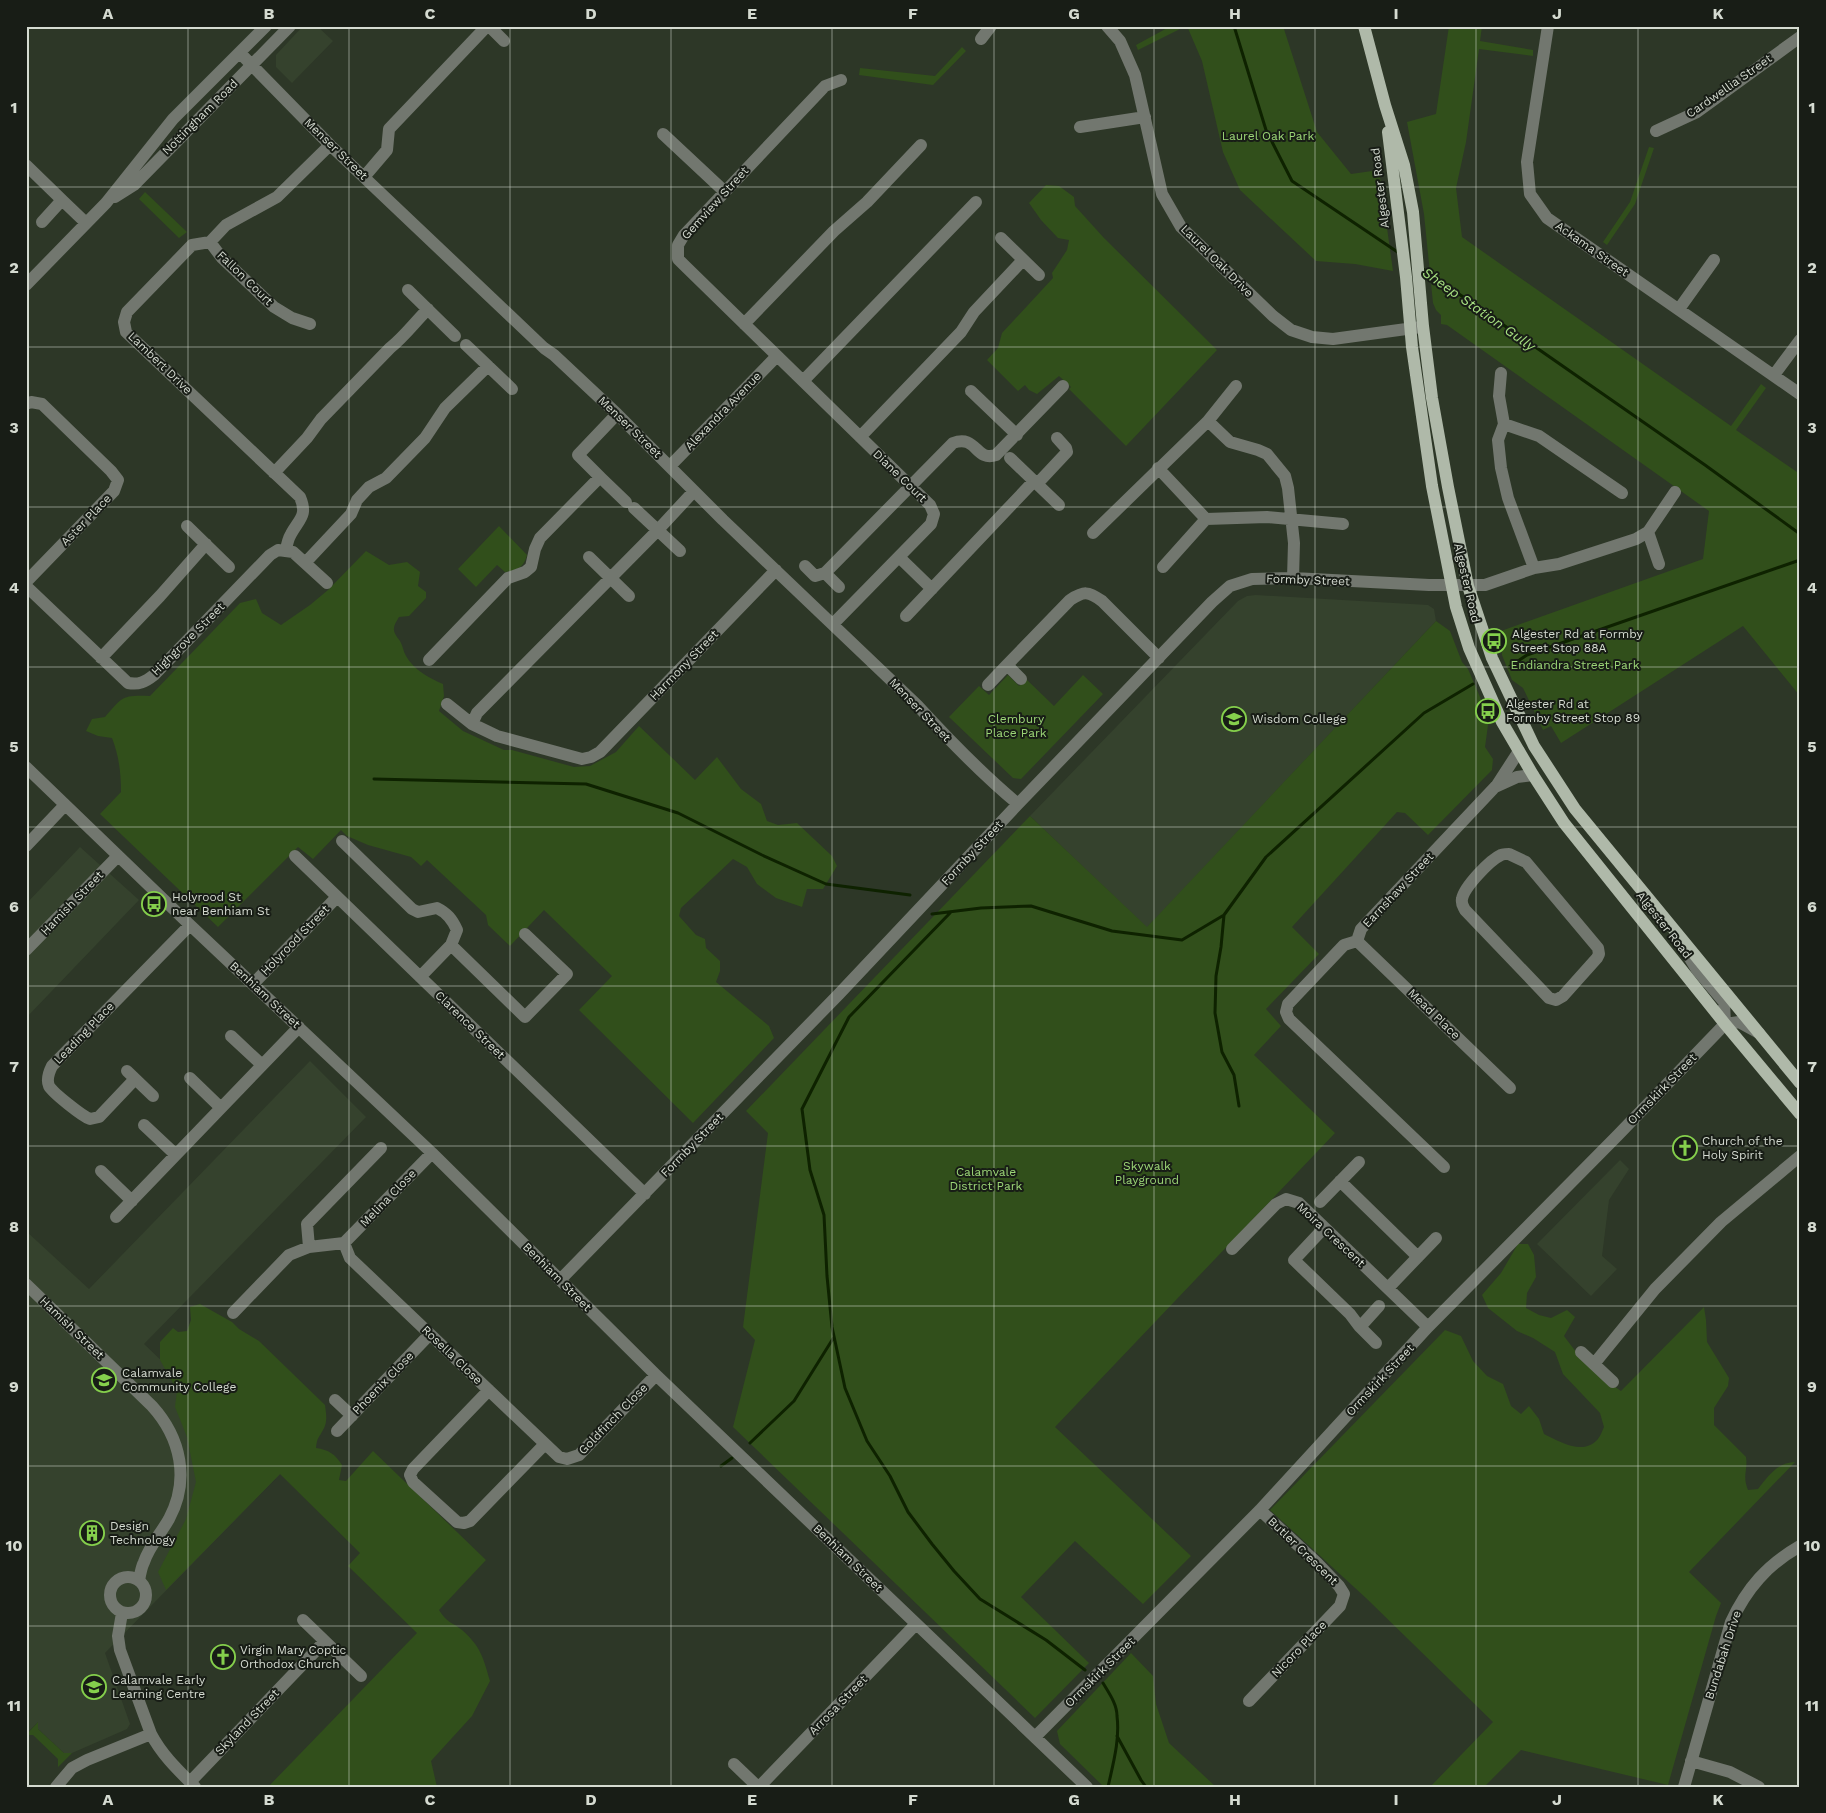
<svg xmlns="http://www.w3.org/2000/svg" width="1826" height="1813" viewBox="0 0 1826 1813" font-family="'Work Sans',sans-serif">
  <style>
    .built { fill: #35422d }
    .green { fill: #314f1b }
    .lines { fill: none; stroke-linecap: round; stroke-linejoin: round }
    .stream { stroke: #0e2200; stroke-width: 3 }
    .minor { stroke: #72776f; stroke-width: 12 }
    .major { stroke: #afb9a9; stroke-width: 12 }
    .grid { fill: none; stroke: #d5dbd1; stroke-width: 1; stroke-opacity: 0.55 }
    .labels { text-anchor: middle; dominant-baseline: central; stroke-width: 4; stroke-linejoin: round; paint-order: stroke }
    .street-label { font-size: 12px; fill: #d5dbd1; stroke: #181d16 }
    .park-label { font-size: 12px; fill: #9cd677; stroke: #181d16 }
    .poi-label { font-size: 12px; fill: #d5dbd1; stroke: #181d16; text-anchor: start }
    .water-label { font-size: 14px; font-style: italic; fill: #a6e081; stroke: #181d16 }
    .neatline { fill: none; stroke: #d5dbd1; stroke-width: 2 }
    .grid-label { font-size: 16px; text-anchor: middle; font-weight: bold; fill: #d5dbd1 }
  </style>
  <rect width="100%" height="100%" fill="#2d3727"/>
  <!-- built -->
  <path class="built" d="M303,26h14l16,15 -41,42 -16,-16v-12z
    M1256,595l172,10 6,4 2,12 -289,307 -117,-112 208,-215 9,-5z
    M80,847l59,53 -113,118v-114z
    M310,1061l56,56 -222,227 136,130 -175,179 25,71 -3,5 -55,24h-8l-26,-24v-7l-12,12v-503l63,58z
    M1620,1160l9,9 -20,31 -7,56 15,13 -26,27 -54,-52z"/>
  <!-- green -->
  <path class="green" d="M1171,26h15l-48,24 -2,-5z
    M1187,26h96l34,106 34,42 28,-4 14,101 -38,-7 -39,-3 -76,-71 -17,-38 -21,-91z
    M1449,26h33l-2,15 53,9v6l-54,-7 -13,93 -10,46 6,49 269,189 30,-42 5,4 -30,42 64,44v222l-57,-70 -182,117 -10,-17 -8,4 -20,-42 -11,-8 -10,-25 -1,-24 202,-72 6,-48 -262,-186 -6,-1v-9l-5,-5 -3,-7 -9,-89 -17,-92 29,-8z
    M962,47l4,4 -33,34 -74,-10 1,-7 75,8z
    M1649,147l5,1 -19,56 -28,41 -4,-3 27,-40z
    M1046,185l13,1 15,11 1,9 29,32 113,112 -91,96 -57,-57 2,-2 -12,-11 -22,18 -8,-4 -4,-5 -7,6 -31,-31 11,-12 4,-15 51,-55 -1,-5 15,-23 2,-10 -11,-2 -17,-18 -12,-17z
    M145,192l42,40 -8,6 -40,-39z
    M499,526l28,29c-3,12 -10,16 -22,17l-8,-7 -21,22 -18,-18z
    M366,551l23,14 18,-3 13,10 -2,14 8,6v6l-17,18 -10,1c-7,11 -7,14 1,24 3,5 3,10 6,15 8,14 23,22 37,28l1,12 -5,15 24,20 41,19h8l62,17 16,-1 26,-14 23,-26 56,54 22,-23 24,32 20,15 6,17 11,4 19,-2 35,33 5,10 -14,23h-16l-5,18 -26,-9 -19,-14 -10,-17 -14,-8 -52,49 -2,8 17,19 9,4 1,9 14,13v10l-4,11 53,44 5,12 -81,85 -114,-113 33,-34 -68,-66 -34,36 -22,-21 -2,-10 -59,-55 -6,6 -10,-9 -43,-12 -21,-9 -6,-6 -28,29 -15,-12 -80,80 -118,-113 21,-22c0,-19 -2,-36 -9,-54l-14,-2 -12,-5 6,-12 13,-2c18,-20 16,-22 45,-21l90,-93 16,-4 6,14 19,12 29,-20 18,-15z
    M1436,621l14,10 12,31 6,7 21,49 -4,29 8,12 -1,11 -64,65 -23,-22 -8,-1 -105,115 27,27 -53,55 15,17 -27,29 81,78 -280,294 136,129 -48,48 -68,-63 -54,56 68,66 -54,55 -302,-291 22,-87 -12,-13 25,-194 -22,-22 284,-295 117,111z
    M1008,675l11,11 7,-7 28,27 29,-31 20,19 -82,85 -8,-1 -64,-61 30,-31 10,9z
    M1518,1244h10l6,11 2,22 -9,16 -1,15 13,7 12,3 16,-8 8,7 -11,19c18,25 32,38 57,55l83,-84 2,13 1,22 22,36 -1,8 -14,22v17l32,32c2,14 -4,18 2,33l10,-1c10,-13 20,-27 37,-27l-106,110 32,31 -5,13 -48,169 -147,-35 -37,37h-54l63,-65 -127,-124 -96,-88 175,-180 16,6 12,25 14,15 16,8 8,22 10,8 8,-8 10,13 5,15c14,7 38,21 52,7 4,-3 6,-10 8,-14l-4,-14 -37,-39 -8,-22 -22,-14 -16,-7 -29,-23 -6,-13 19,-22z
    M200,1304l32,18 7,7 20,12 66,64c1,8 3,17 -2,25 -4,8 -6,7 -7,18 13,2 19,6 26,17l-3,15 7,1 27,-30 113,109 -47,50c9,14 12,11 23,20 19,17 21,27 28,51l-18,35 -41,45 6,26h-169l149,-154 -69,-67 12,-13 -80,-79 -114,116 -8,-18 28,-53 10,-37 -9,-45 -12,-30 2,-17 -17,-30v-18l13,-14 5,4 9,-1 4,-11 -1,-13z
    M1131,1653l22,23 3,28 13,39 47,44h-112l-44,-43 -3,-13z
    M38,1722v7l26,24h8l-14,14v-8l-25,-24h-7z"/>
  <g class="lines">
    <!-- stream -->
    <path class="stream" d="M1234,26l32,104 26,51 107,72
      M1423,269l282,196 95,69
      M1509,667l18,-12 273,-95
      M374,779l212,5 92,29 84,42 64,29 84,11
      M951,912l-102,105 -47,92 8,61 14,45 3,61 5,51 13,61 22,53 23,35 18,36 24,32 22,27 26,28 66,41 39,30
      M932,914l49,-6 50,-2 81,25 70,9 42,-25 42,-58 158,-144 49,-29
      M1224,915l-3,32 -5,29 -1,37 7,39 12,23 5,31
      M750,1443l44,-42 40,-64
      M721,1466l11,-8
      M1103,1683c6,10 14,21 14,33 3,24 -4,48 -9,71
      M1117,1736l24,44 5,7"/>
    <!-- minor -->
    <path class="minor" d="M489,26l15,15
      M1107,26l13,15 15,34 27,119 19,33 92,89 18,14 21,7 21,2 88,-12
      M1548,26l-21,136 3,32 17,24 253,176
      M981,39l10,-13
      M240,53l90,92 214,203 10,7 63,59 106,106 194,185c32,35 65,69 101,99
      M1080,127l65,-10
      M1656,131l41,-19 103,-75
      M663,134l61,57
      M26,165l36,35 -20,22
      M364,177l23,-27 2,-21 98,-103
      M115,197l19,-12 156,-159
      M62,200l24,23
      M1001,238l38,37
      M210,242l12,16 52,49 18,11 18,6
      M26,285l80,-82 67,-84 93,-93
      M408,290l47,46
      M1679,309l35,-49
      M744,324l90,-93 33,-29 54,-57
      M466,345l46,44
      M1501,373l-2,23 5,28 -6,16 3,28 7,30 26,70
      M1774,375l26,-35
      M803,381l173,-179
      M971,391l46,44
      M26,404l5,-2 11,2 69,67 7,9 -4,11 -88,91
      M1208,421l22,21 28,8 9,4 18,22 3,12 6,55 -1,35
      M1504,424l35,12 83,57
      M860,437l101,-105 13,-20 49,-52
      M1010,458l49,47
      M670,466l107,-110
      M1158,468l48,51
      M274,473l33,-35 14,-19 69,-71c14,-11 25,-26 38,-39
      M600,477l26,25
      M1037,484l30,-32 -1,-4 -9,-10
      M634,508l46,43
      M187,526l42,41
      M1648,532l11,32
      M1093,533l115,-112 28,-35
      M286,550c1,-6 2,-11 5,-16 8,-15 17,-18 9,-37l-174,-165 -2,-10 3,-10 65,-67 18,-3 16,-17 51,-28 53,-52
      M589,557l40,39
      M899,557l33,32
      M305,563l46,-49 6,-14 12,-13 17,-9 39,-40 20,-30 43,-42
      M805,566l10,10 10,-3 128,-130c24,-9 22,19 43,12l67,-69
      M1163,567l43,-48 61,-2 76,7
      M825,573l14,14
      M26,586l102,97c11,2 17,-1 26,-8l116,-120 8,-5 15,2 34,31
      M906,616l128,-135
      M833,624l98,-100 3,-10 -4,-9 -246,-240 -6,-6v-14l6,-10 141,-149 16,-6
      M101,658l59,-62 46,-52
      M429,660l79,-82 17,-6 6,-5 4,-18 5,-11 60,-61 -22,-22 39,-41
      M1007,665l63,-65c14,-9 18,-9 32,1l57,57
      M988,685l19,-20 14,14
      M447,704l25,20 25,12 85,23 9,-2 9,-5 176,-182
      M472,724l5,-11 180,-182 37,-40
      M26,767l164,158 242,228 224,222 431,412
      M1497,785l22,-34
      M342,841l70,68 6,3 19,-4c10,5 15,11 20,22l-6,15 -31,32
      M26,846l39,-41
      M1509,854l17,8 72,86 1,6 -2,4 -34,38 -7,4 -7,-2 -84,-88c-2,-4 -4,-6 -3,-11 2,-12 28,-39 39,-44 1,-1 7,-1 8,-1z
      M295,856l350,338
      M1357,941l153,147
      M451,945l74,72 42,-43 -42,-40
      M1682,945l15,25 27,32 1,22
      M26,950l92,-94
      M253,984l84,-87
      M1725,1024l14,-2 20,11
      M231,1036l31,29
      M127,1071l26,25
      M190,1078l31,30
      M135,1079l-36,38 -9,2c-8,-3 -37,-26 -41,-33 -3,-7 0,-14 3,-20l138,-141
      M144,1125l32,30
      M1444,1167l-155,-148 -3,-7 2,-8 56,-59 13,-4 4,-12 134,-142 22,-10 16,-2
      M101,1171l31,30
      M1340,1181l78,76
      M1320,1202l39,-40
      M116,1217l183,-190
      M1324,1228l-30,32 56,54 9,12 17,17
      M344,1243l6,15 209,199 8,2 12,-4 77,-80
      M344,1243l88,-90
      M309,1247l-2,-23 74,-76
      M1232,1249l44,-45 10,-5 13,4 129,124
      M560,1280l279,-286 179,-190 194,-202 18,-16 22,-7 41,-1 136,7h56l49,-17 25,-4 77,-25 12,-7 27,-40
      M26,1284l126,122c29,32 38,74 17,113 -8,14 -20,28 -25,43 -3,6 -4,13 -5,19
      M1388,1288l48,-50
      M233,1313l56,-58 20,-8 35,-4
      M1360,1327l19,-21
      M1581,1352l32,30
      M1594,1364l61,-75 66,-67 79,-66
      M489,1390l-76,79 -3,6 3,7 44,40 7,1 6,-2 75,-77
      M335,1400l17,16
      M337,1431l93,-97
      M110 1595a18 18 0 1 1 36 0a18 18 0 1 1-36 0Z
      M122,1613l-4,23 2,14 31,84c11,21 27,36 44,53
      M303,1620l58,56
      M1249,1701l91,-95 4,-12 -5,-8 -22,-23 -57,-53
      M1035,1737l225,-227 168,-183 190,-192 107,-111
      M1691,1761l39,11 29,15
      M734,1764l24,23
      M190,1782l135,-141
      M56,1787l16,-19 15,-8 64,-26
      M759,1787l157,-163
      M1684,1787l47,-165c16,-34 36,-57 69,-76"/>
    <!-- major -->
    <path class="major" d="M1364,26l21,79 19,60 9,47 10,114 9,72 16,89 20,99 24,72 42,88 41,63 225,274
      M1388,132l18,145 6,70 20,139 24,121 13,41 33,74 31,53 31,48 161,201 75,90"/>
  </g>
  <!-- grid -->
  <path class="grid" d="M188,26v1761M349,26v1761M510,26v1761M671,26v1761M832,26v1761M994,26v1761M1154,26v1761M1315,26v1761M1476,26v1761M1638,26v1761M26,187h1774M26,347h1774M26,507h1774M26,667h1774M26,827h1774M26,986h1774M26,1146h1774M26,1306h1774M26,1466h1774M26,1626h1774"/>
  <!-- icons -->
  <defs>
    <symbol id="bus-ring" viewBox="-11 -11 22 22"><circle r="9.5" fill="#181d16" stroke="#85cf4c" stroke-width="1.5"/><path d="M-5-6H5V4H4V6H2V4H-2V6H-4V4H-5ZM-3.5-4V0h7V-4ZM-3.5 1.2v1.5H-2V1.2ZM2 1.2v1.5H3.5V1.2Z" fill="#85cf4c"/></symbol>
    <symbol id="school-ring" viewBox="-11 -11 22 22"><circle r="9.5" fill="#181d16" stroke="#85cf4c" stroke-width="1.5"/><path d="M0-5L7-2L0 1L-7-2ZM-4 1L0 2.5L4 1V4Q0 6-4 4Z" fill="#85cf4c"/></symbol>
    <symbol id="church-ring" viewBox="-11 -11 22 22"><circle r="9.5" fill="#181d16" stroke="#85cf4c" stroke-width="1.5"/><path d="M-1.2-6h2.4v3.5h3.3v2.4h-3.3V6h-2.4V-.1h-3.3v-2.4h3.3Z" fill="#85cf4c"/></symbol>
    <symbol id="building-ring" viewBox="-11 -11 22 22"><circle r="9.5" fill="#181d16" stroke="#85cf4c" stroke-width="1.5"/><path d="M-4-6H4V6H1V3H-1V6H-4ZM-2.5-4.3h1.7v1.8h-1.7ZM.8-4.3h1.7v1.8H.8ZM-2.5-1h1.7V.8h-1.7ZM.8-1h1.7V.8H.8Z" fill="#85cf4c"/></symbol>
  </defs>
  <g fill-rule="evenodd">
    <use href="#bus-ring" x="1480" y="627" width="28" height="28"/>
    <use href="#bus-ring" x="1474" y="697" width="28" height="28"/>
    <use href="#school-ring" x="1220" y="705" width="28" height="28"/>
    <use href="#bus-ring" x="140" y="890" width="28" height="28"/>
    <use href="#church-ring" x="1671" y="1134" width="28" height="28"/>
    <use href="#school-ring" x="90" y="1366" width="28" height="28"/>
    <use href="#building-ring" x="78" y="1519" width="28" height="28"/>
    <use href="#church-ring" x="209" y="1643" width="28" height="28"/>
    <use href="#school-ring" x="80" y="1673" width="28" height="28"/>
  </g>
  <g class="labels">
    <!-- street labels -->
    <g class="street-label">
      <text transform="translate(1729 86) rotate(-35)">Cardwellia Street</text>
      <text transform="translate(200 117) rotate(-45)">Nottingham Road</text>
      <text transform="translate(336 149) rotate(44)">Menser Street</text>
      <text transform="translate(1380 188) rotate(-97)">Algester Road</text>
      <text transform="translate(715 203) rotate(-48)">Gemview Street</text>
      <text transform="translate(1592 249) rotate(35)">Ackama Street</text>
      <text transform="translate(1217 261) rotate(45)">Laurel Oak Drive</text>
      <text transform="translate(245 278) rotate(44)">Fallon Court</text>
      <text transform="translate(160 363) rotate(44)">Lambert Drive</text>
      <text transform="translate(723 411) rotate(-46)">Alexandra Avenue</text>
      <text transform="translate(630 427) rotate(44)">Menser Street</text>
      <text transform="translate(900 476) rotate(44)">Diane Court</text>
      <text transform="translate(86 520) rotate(-46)">Aster Place</text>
      <text transform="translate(1308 580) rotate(2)">Formby Street</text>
      <text transform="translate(1467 583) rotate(77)">Algester Road</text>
      <text transform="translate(188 639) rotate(-45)">Highgrove Street</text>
      <text transform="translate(684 665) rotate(-46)">Harmony Street</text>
      <text transform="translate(920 710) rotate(46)">Menser Street</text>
      <text transform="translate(972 853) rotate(-47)">Formby Street</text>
      <text transform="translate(1398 890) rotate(-47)">Earnshaw Street</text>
      <text transform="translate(72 903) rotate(-46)">Hamish Street</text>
      <text transform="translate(1664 925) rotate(52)">Algester Road</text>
      <text transform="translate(295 940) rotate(-46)">Holyrood Street</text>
      <text transform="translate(265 995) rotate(43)">Benhiam Street</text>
      <text transform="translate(1434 1014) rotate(44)">Mead Place</text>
      <text transform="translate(470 1025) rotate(44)">Clarence Street</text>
      <text transform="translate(84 1033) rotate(-46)">Leading Place</text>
      <text transform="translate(1662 1089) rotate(-46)">Ormskirk Street</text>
      <text transform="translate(692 1145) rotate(-46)">Formby Street</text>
      <text transform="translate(388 1198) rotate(-46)">Melina Close</text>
      <text transform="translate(1331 1235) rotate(43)">Moira Crescent</text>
      <text transform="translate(557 1277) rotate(45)">Benhiam Street</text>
      <text transform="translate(72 1328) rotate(44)">Hamish Street</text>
      <text transform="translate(452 1355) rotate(44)">Rosella Close</text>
      <text transform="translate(1380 1380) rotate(-47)">Ormskirk Street</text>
      <text transform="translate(383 1383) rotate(-46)">Phoenix Close</text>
      <text transform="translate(613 1419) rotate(-46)">Goldfinch Close</text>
      <text transform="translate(1303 1551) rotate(44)">Butler Crescent</text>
      <text transform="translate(848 1558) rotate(44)">Benhiam Street</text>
      <text transform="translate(1299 1649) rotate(-46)">Nicoro Place</text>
      <text transform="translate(1723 1655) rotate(-72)">Bundabah Drive</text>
      <text transform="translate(1100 1672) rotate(-45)">Ormskirk Street</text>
      <text transform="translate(838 1705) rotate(-46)">Arrosa Street</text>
      <text transform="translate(247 1722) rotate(-46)">Skyland Street</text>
    </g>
    <!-- park labels -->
    <g class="park-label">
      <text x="1268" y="136">Laurel Oak Park</text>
      <text x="1575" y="665">Endiandra Street Park</text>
      <text x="1016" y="719">Clembury<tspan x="1016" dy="14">Place Park</tspan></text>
      <text x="1147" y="1166">Skywalk<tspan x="1147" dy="14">Playground</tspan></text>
      <text x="986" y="1172">Calamvale<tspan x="986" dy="14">District Park</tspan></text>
    </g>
    <!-- poi labels -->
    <g class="poi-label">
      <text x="1512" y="634">Algester Rd at Formby<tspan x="1512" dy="14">Street Stop 88A</tspan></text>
      <text x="1506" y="704">Algester Rd at<tspan x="1506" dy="14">Formby Street Stop 89</tspan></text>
      <text x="1252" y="719">Wisdom College</text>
      <text x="172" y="897">Holyrood St<tspan x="172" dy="14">near Benhiam St</tspan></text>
      <text x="1702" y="1141">Church of the<tspan x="1702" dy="14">Holy Spirit</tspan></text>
      <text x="122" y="1373">Calamvale<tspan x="122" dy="14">Community College</tspan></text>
      <text x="110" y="1526">Design<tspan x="110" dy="14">Technology</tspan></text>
      <text x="240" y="1650">Virgin Mary Coptic<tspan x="240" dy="14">Orthodox Church</tspan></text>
      <text x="112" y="1680">Calamvale Early<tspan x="112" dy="14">Learning Centre</tspan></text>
    </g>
    <!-- water labels -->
    <g class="water-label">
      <text transform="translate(1479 309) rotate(35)">Sheep Station Gully</text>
    </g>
  </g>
  <!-- border -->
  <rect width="1826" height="1813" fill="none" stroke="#181d16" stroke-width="55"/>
  <rect x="28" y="28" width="1770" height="1758" class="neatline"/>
  <g class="grid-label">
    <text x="108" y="19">A</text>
    <text x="269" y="19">B</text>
    <text x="430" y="19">C</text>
    <text x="591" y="19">D</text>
    <text x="752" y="19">E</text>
    <text x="913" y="19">F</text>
    <text x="1074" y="19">G</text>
    <text x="1235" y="19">H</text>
    <text x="1396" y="19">I</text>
    <text x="1557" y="19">J</text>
    <text x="1718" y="19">K</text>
    <text x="14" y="113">1</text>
    <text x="1812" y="113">1</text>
    <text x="14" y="273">2</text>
    <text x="1812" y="273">2</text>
    <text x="14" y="433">3</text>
    <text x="1812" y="433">3</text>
    <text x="14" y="593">4</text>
    <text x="1812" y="593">4</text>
    <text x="14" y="752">5</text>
    <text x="1812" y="752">5</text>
    <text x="14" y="912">6</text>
    <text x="1812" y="912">6</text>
    <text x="14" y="1072">7</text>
    <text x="1812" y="1072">7</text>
    <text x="14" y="1232">8</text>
    <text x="1812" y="1232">8</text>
    <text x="14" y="1392">9</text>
    <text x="1812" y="1392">9</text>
    <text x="14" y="1551">10</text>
    <text x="1812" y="1551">10</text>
    <text x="14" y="1711">11</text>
    <text x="1812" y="1711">11</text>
    <text x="108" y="1805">A</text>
    <text x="269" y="1805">B</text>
    <text x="430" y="1805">C</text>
    <text x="591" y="1805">D</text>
    <text x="752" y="1805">E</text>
    <text x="913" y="1805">F</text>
    <text x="1074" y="1805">G</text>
    <text x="1235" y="1805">H</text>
    <text x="1396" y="1805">I</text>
    <text x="1557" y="1805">J</text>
    <text x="1718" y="1805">K</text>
  </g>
</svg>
